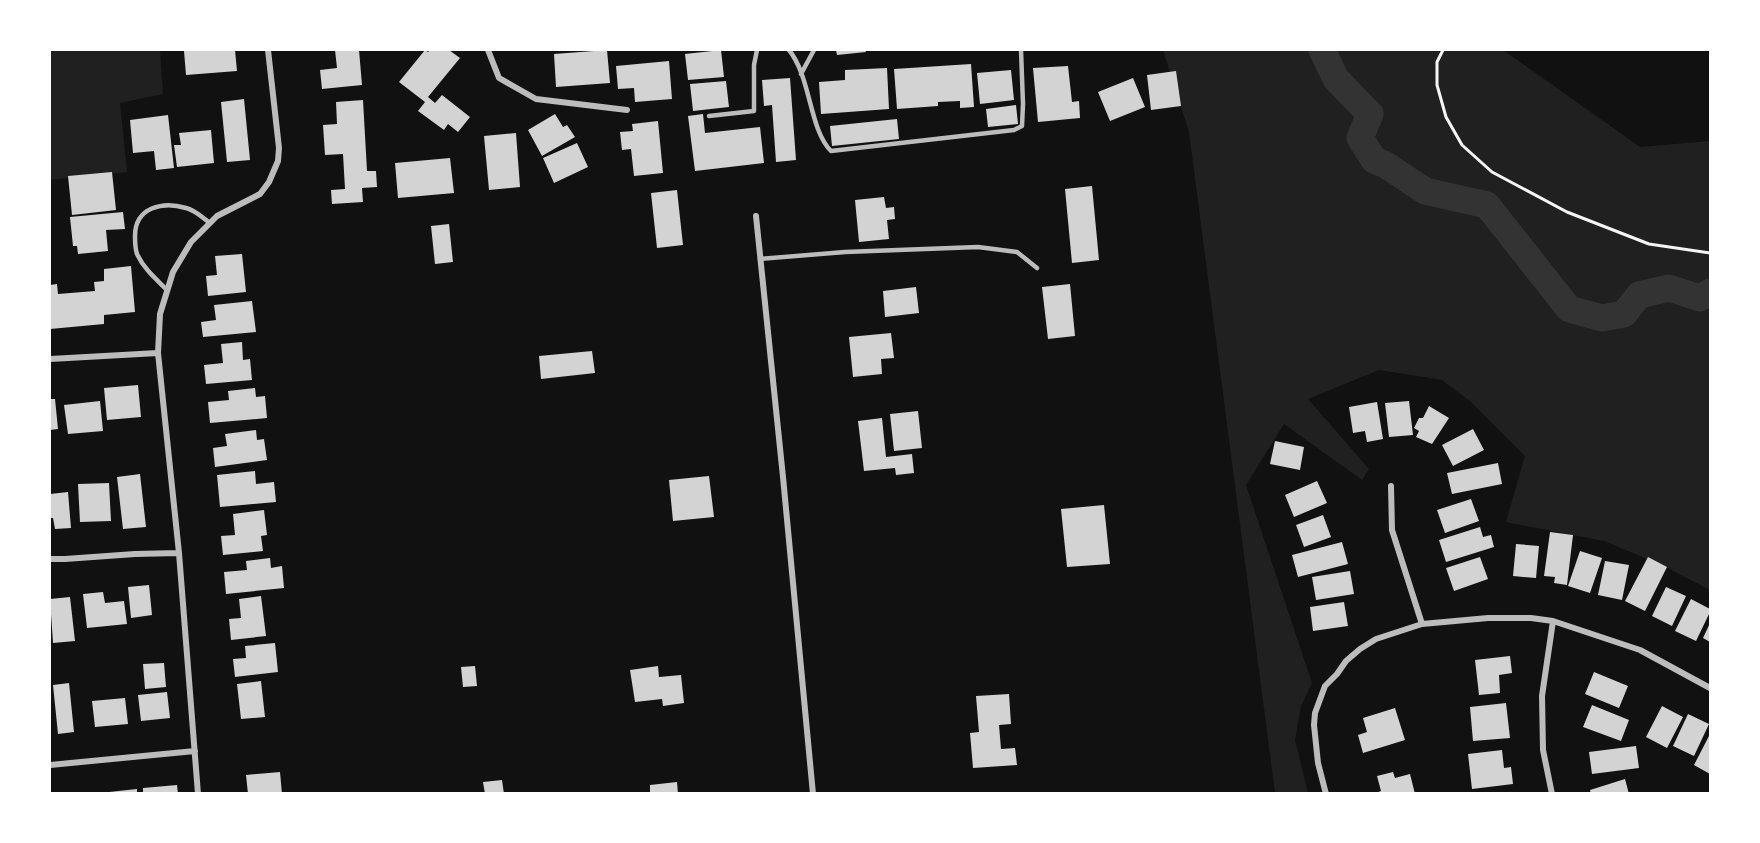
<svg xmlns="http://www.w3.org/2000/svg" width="1760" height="843" viewBox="0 0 1760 843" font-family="'Noto Serif',serif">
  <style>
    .green { fill: #202020 }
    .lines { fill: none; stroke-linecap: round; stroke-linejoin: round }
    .river { stroke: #333; stroke-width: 27 }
    .building { fill: #d3d3d3 }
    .path { stroke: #f5f5f5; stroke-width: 3 }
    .service { stroke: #bcbcbc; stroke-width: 4.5 }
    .minor { stroke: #bcbcbc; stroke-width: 6 }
  </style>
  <rect width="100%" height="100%" fill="#111"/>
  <!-- green -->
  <path class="green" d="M50,50h110l3,44 -43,9 7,69 -77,8z
    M1163,50h340l137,97 70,-6v449l-48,-25 -58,-24 -98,-19 19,-66 -54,-54 -29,-22 -63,-10 -71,29 61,70 -7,11 -78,-56 -38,61 66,198 -11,23 -6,34 13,53h-33l-86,-661z"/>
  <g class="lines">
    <!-- river -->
    <path class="river" d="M1322,50l14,29 34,35 -10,24 14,22 12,5 39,26 62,14 82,104 33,9 22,-4 15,-19 30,-7 31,10 10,-6"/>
  </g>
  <!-- building -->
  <path class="building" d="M199,50h36l2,21 -51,4 -2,-24z
    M335,50h24l3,35 -40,4 -2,-19 17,-2z
    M425,50l3,2 2,-2h19l11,8 -32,39 7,6 7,-8 28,22 -12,15 -10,-8 -4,6 -26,-19 7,-9 -26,-20z
    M607,50l3,33 -54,4 -2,-33z
    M721,50l3,27 -36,3 -3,-26z
    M836,50h29l1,2 -29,3z
    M669,61l3,38 -37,3 -1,-14 -16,1 -2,-23z
    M971,64l3,43 -14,1v-7l-22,1v4l-41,3 -3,-40z
    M1068,66l4,36 7,-1 1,17 -42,4 -5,-54z
    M887,68l2,41 -68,5 -2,-32 26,-2v-10z
    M1011,70l3,30 -34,4 -3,-31z
    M1176,71l5,35 -30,4 -4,-35z
    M790,78l6,82 -20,2 -4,-57 -8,1 -2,-26z
    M1133,78l12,29 -35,14 -12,-29z
    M726,81l3,26 -36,4 -3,-27z
    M244,99l6,61 -23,2 -6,-60z
    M363,100l4,71h9l1,16 -15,1 1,14 -31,2 -1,-14 14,-1 -2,-35 -18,1 -2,-30 14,-1 -1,-22z
    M1016,105l2,19 -30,3 -2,-18z
    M555,114l8,13 4,-2 8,12 -33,19 -14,-26z
    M703,114l2,19 55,-6 4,36 -69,8 -7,-55z
    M168,115l6,53 -18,2 -2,-19 -21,2 -3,-33z
    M897,119l2,20 -67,7 -2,-20z
    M658,121l5,52 -29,3 -3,-27 -9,1 -2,-18 13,-1 -1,-7z
    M211,130l3,33 -37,4 -3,-22h7l-2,-12z
    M516,133l4,54 -31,3 -5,-54z
    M577,143l11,24 -34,16 -11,-25z
    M450,158l4,35 -56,5 -3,-35z
    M112,172l4,38 -44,5 -4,-39z
    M1092,186l7,74 -27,3 -7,-74z
    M677,190l6,55 -26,3 -6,-55z
    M884,197l2,11 8,-1 1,12 -8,1 2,19 -30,3 -4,-42z
    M123,212l2,17 -19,1 2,21 -30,3 -1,-8h-4l-3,-29z
    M449,224l4,38 -18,2 -4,-38z
    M242,254l4,38 -38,4 -2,-20 11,-1 -2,-19z
    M131,266l4,46 -31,3v9l-54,5v-44l7,-1 1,10 37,-3 -1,-9 10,-1v-12z
    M1070,284l5,52 -27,3 -6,-52z
    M916,287l3,26 -34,4 -2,-26z
    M252,301l4,31 -53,5 -2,-15 15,-2 -2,-15z
    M891,333l3,25 -13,1 1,15 -29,3 -4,-40z
    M242,342l1,18 7,-1 2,21 -46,4 -2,-19 19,-2 -2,-19z
    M592,351l3,22 -54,6 -2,-23z
    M138,385l3,32 -34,3 -3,-32z
    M255,388l1,9 9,-1 2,22 -57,5 -2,-21 21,-2 -1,-9z
    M50,399h5l3,30 -8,1z
    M100,401l3,30 -35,3 -4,-29z
    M1409,401l4,34 -24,2 -4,-34z
    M1377,402l6,37 -16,3 -2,-11 -12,2 -4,-26z
    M1429,406l20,12 -17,26 -16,-7 3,-6 -5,-3 5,-10h4z
    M918,411l4,37 -28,3 -4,-37z
    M882,418l4,39 26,-3 2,19 -18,2 -1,-7 -31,3 -6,-50z
    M1473,429l11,21 -31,16 -11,-21z
    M256,430l1,10 7,-1 3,21 -52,7 -2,-19 14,-2 -2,-12z
    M1275,441l29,6 -4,23 -30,-6z
    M1498,463l4,21 -50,10 -5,-21z
    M255,471l1,13 18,-2 2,20 -56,5 -3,-32z
    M140,474l6,53 -23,2 -6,-52z
    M709,476l5,41 -41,4 -4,-41z
    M1317,481l10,22 -33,14 -9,-22z
    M109,483l2,38 -31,1 -2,-38z
    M68,492l3,36 -16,1 -2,-11h-3v-24z
    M1471,499l8,22 -34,12 -8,-23z
    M1104,505l6,59 -43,3 -6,-58z
    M264,510l3,25 -6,1 2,15 -40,4 -2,-19 14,-1 -2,-21z
    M1323,515l8,22 -27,10 -8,-22z
    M1480,527l3,10 8,-2 3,12 -48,15 -7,-22z
    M1550,532l23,3 -6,50 -13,-2 1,-6 -11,-1z
    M1342,542l6,22 -50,13 -6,-22z
    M1516,544l23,2 -3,32 -23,-2z
    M1580,551l22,7 -12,35 -22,-7z
    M1480,557l8,22 -34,12 -8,-23z
    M1648,557l19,10 -22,44 -20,-10z
    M270,558l1,10 11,-2 2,22 -58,6 -2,-22 23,-2 -1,-9z
    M1605,561l24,4 -7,35 -24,-5z
    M1350,571l4,23 -38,6 -4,-23z
    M149,585l3,30 -21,3 -3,-31z
    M1666,587l20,9 -14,30 -20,-10z
    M103,592l2,11 19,-2 3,23 -40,4 -4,-34z
    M261,596l5,40 -35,4 -2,-21 12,-1 -2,-19z
    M70,597l5,44 -22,2 -3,-44z
    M1691,599l19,10v3l-14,29 -21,-10z
    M1344,602l4,24 -35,5 -3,-24z
    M1710,623v19l-7,-4z
    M275,643l3,29 -43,5 -2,-18 13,-1 -1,-12z
    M1510,656l2,17 -13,2 1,18 -21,2 -4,-35z
    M164,663l2,24 -21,2 -2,-25z
    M475,666l2,20 -14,1 -2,-20z
    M658,666l1,11 22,-2 3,28 -21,3 -1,-7 -27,3 -5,-32z
    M1594,672l34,14 -9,22 -34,-14z
    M261,681l4,36 -24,2 -4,-35z
    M69,683l5,49 -16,2 -5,-49z
    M167,692l3,26 -29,3 -3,-26z
    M1009,694l2,30 -12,1 2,24 14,-1 2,17 -44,3 -3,-35 9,-1 -3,-36z
    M125,698l3,26 -33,3 -3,-26z
    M1506,703l4,35 -37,3 -3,-34z
    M1592,705l37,15 -8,21 -38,-14z
    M1662,706l21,11 -16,31 -21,-11z
    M1395,708l10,32 -42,13 -5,-18 9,-3 -4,-14z
    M1688,714l21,10 -15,32 -21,-10z
    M1710,734v40l-16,-9z
    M1636,746l3,22 -47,6 -3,-22z
    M1502,750l2,18 7,-1 2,17 -41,5 -4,-35z
    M280,772l2,22h-34l-2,-19z
    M1393,772l2,6 15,-4 5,20h-42l8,-3 -4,-15z
    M1625,779l4,15h-38l-1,-4z
    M502,780l2,14h-19l-2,-12z
    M677,782l1,12h-28v-9z
    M177,785l1,9h-35v-6z
    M137,789v5h-28v-2z"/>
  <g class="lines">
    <!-- path -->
    <path class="path" d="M1443,50l-6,12v23l9,32 16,28 30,27 75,40 82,32 61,9"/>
    <!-- service -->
    <path class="service" d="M789,50c22,27 20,79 42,101l183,-21 8,-4 1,-22 -2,-54
      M801,74l13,-24
      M709,116l45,-5v-46l3,-15
      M760,259l85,-7 133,-5 39,5 20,16
      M167,290c-11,-11 -23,-21 -30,-36 -2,-6 -2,-12 -2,-18 0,-29 28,-35 51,-28 9,2 17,10 24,15"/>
    <!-- minor -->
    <path class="minor" d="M488,50l11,28 37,21 91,11
      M756,216l27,261 30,317
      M50,359l108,-6
      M1391,486l1,44 30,94
      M50,559h15l70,-5 44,-1
      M50,765l145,-14
      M198,794l-19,-241 -21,-200 2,-39 13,-42 18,-30 26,-26 43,-22 9,-12 9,-21 1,-13 -11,-98
      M1326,794l-8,-31 -4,-38 1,-12 10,-27 12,-12 9,-13 14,-12 16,-10 46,-15 66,-6h43l22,3 87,29 70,38
      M1552,794l-9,-44 -1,-54 11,-75"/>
  </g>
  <!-- border -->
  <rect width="1760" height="843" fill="none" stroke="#ffffff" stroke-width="102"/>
</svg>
